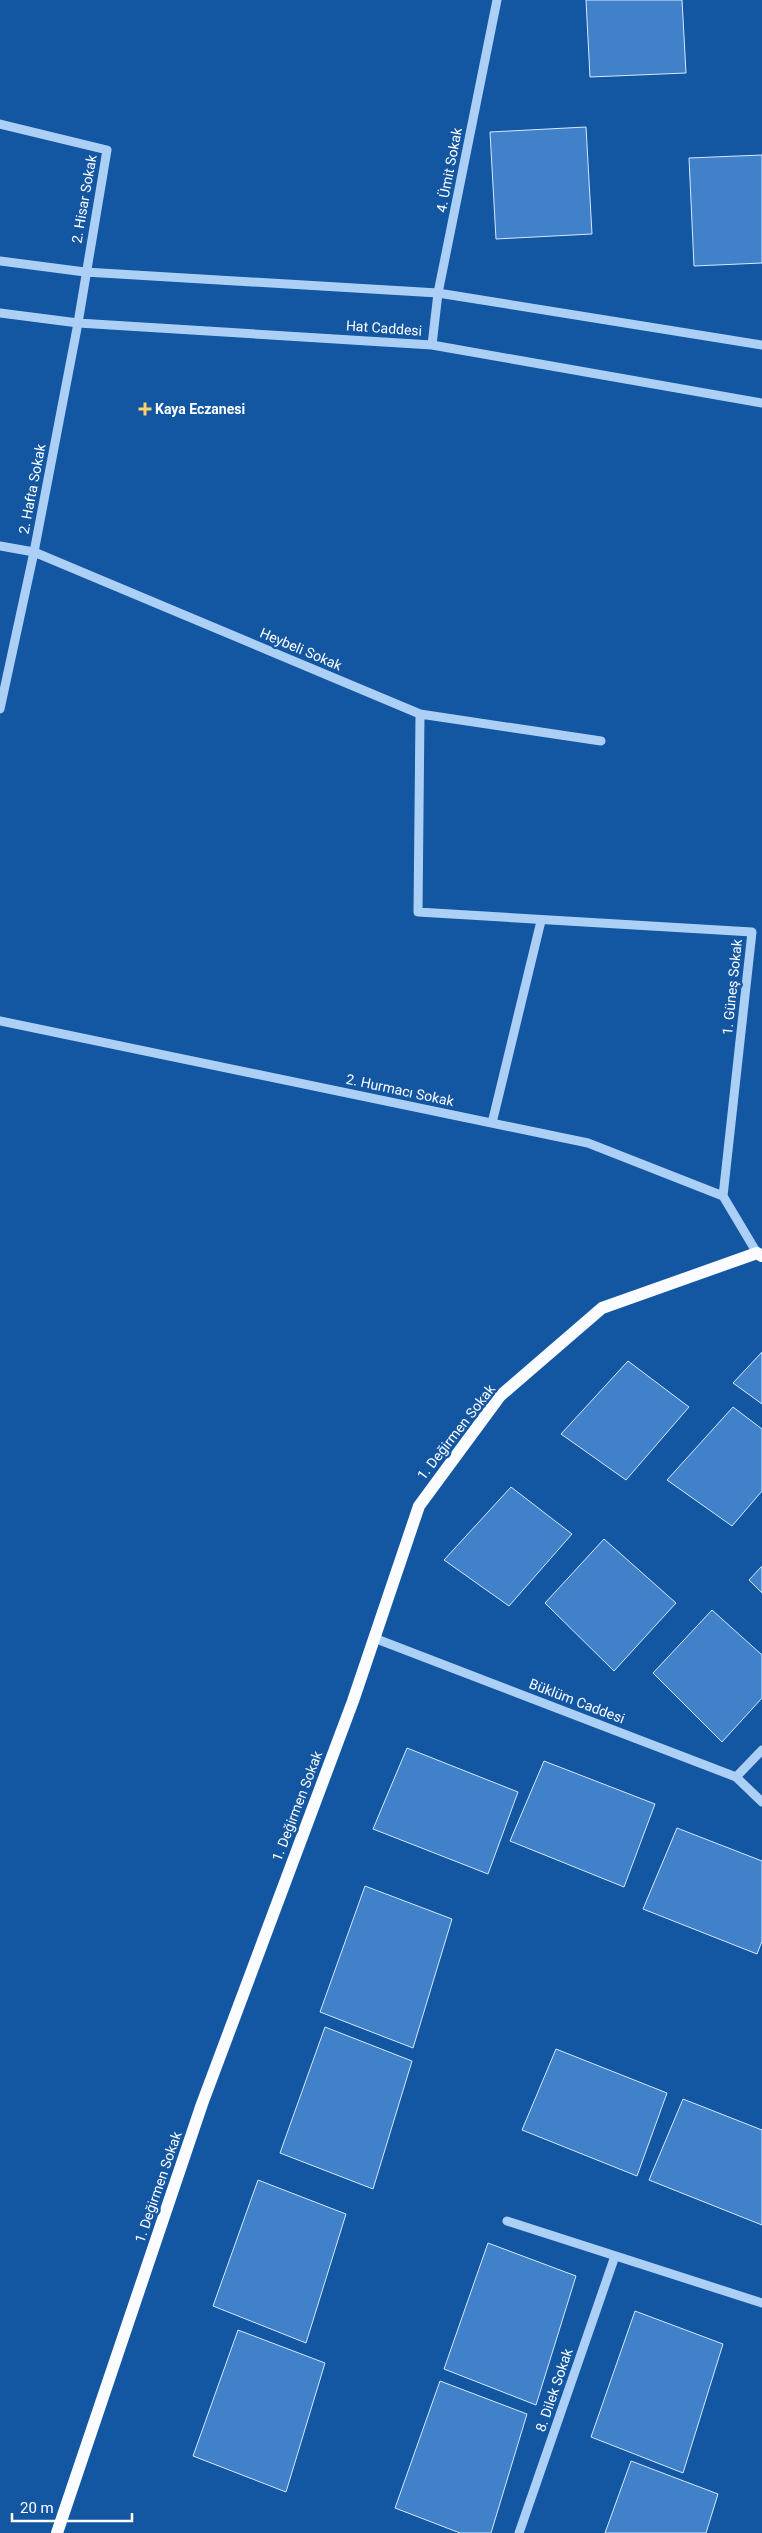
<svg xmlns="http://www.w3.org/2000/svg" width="762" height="2533" viewBox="0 0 762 2533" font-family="Roboto,sans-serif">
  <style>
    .building { fill: #4081c9; stroke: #d5e9fe }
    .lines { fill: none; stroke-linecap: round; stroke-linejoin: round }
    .minor { stroke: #accff5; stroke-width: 9 }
    .major { stroke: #fafcff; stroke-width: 12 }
    .poi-dot { fill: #ffd070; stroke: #1356a1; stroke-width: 2 }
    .labels { text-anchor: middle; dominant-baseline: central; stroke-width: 5; stroke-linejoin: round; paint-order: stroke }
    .street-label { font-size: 14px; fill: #fff; stroke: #1356a1 }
    .poi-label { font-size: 14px; font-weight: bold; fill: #fff; stroke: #1356a1; text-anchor: start }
  </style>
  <rect width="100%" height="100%" fill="#1356a1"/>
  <!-- building -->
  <path class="building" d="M586,0h96l4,73 -96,4z
    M586,127l6,107 -96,5 -6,-107z
    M762,155v108l-68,3 -5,-108z
    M762,1352v52l-29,-21z
    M628,1361l61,46 -63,73 -65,-46z
    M733,1407l29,22v62l-30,35 -65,-46z
    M511,1487l61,47 -63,72 -65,-46z
    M604,1539l72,64 -62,68 -69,-68z
    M762,1566v27l-13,-13z
    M712,1610l50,45v43l-40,44 -69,-69z
    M407,1748l111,44 -30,82 -115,-45z
    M544,1761l111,43 -31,83 -114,-46z
    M677,1828l85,33v80l-5,13 -114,-45z
    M365,1886l87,33 -39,129 -93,-36z
    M325,2027l87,34 -39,128 -93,-36z
    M556,2049l111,44 -30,83 -115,-46z
    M683,2099l79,31v95l-113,-45z
    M258,2180l88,34 -40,129 -93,-37z
    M488,2243l88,33 -40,129 -92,-36z
    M635,2311l88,33 -40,129 -92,-36z
    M238,2330l87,33 -39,129 -93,-36z
    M440,2381l87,33 -36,119h-31l-65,-25z
    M631,2461l87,33 -12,39h-101z"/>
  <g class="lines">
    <!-- minor -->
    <path class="minor" d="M0,124l107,26 -29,173 -44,229 -34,157
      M0,261l85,11 353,21 324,52
      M0,313l78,10 354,22 330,58
      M432,345l6,-52 59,-293
      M0,546l34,6 386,162 181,27
      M420,714l-2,198 334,20 -29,264
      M0,1021l588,122 135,53 34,57
      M492,1123l49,-202
      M374,1638l362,139 26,25
      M736,1777l26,-27
      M507,2221l255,82
      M519,2533l96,-277"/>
    <!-- major -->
    <path class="major" d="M57,2533l145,-429 151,-403 66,-195 81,-110 102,-88 155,-55 5,3"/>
  </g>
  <!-- markers -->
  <path class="poi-dot" d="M142.5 401.5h5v5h5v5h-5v5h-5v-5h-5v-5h5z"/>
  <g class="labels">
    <!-- street labels -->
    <g class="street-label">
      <text transform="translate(449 170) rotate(-79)">4. Ümit Sokak</text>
      <text transform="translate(84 199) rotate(-80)">2. Hisar Sokak</text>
      <text transform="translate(384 328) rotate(4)">Hat Caddesi</text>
      <text transform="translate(32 489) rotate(-79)">2. Hafta Sokak</text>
      <text transform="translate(301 649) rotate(23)">Heybeli Sokak</text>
      <text transform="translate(732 987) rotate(-84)">1. Güneş Sokak</text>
      <text transform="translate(400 1090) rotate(12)">2. Hurmacı Sokak</text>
      <text transform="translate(456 1432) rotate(-52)">1. Değirmen Sokak</text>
      <text transform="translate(577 1701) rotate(21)">Büklüm Caddesi</text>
      <text transform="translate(297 1806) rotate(-69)">1. Değirmen Sokak</text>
      <text transform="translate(158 2187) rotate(-71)">1. Değirmen Sokak</text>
      <text transform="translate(554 2390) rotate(-71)">8. Dilek Sokak</text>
    </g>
    <!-- poi labels -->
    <g class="poi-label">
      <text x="155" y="409">Kaya Eczanesi</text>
    </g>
  </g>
  <!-- scale -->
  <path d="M12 2513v8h120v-8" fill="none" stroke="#ffffff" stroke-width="2.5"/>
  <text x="20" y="2513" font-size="15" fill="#ffffff" stroke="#1356a1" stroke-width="4" paint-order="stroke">20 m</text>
</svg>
